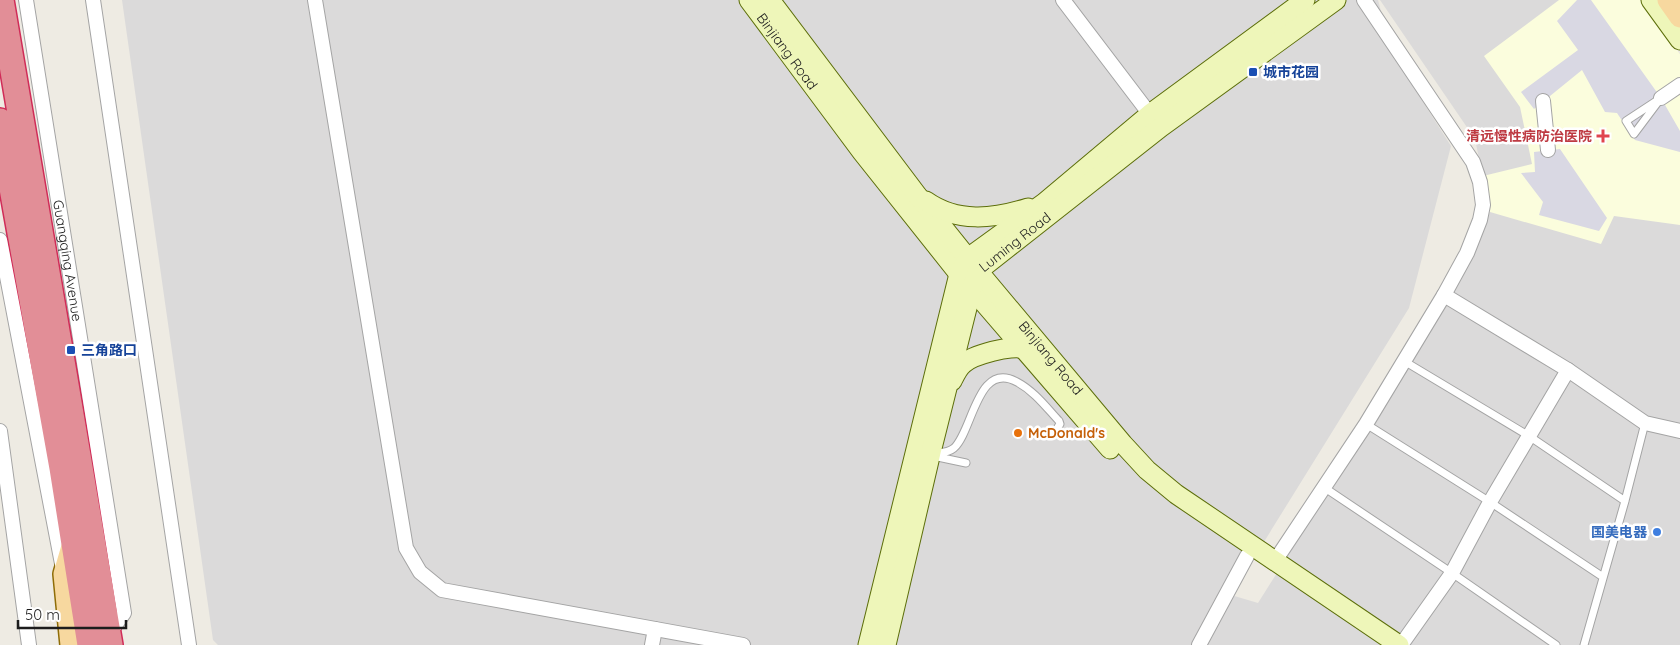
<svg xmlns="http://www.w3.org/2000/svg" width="1680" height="645" viewBox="0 0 1680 645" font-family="Quicksand,'Noto Sans SC',sans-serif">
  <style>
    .residential { fill: #dbdada }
    .education { fill: #fbfddd }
    .plaza { fill: #d9d8e3 }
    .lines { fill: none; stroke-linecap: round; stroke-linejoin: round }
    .lane-casing { stroke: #a4a4a4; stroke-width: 9 }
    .street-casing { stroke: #a4a4a4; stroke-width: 16 }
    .secondary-casing { stroke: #5c6e0a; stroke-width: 21 }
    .primary-casing { stroke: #8f6d07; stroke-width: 24 }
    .highway-casing { stroke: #d02c58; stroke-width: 28 }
    .lane { stroke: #fff; stroke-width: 7 }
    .street { stroke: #fff; stroke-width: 14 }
    .secondary { stroke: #eef6b9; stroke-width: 19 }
    .primary { stroke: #f7d89f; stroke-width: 21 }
    .highway { stroke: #e28e97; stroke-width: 25 }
    .transit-dot { fill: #1a4fb4; stroke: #fff; stroke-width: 2 }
    .health-dot { fill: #e0444e; stroke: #fff; stroke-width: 2 }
    .food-dot { fill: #e8710a; stroke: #fff; stroke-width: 2 }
    .shop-dot { fill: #3f7fe0; stroke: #fff; stroke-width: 2 }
    .labels { text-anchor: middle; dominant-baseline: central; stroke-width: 5; stroke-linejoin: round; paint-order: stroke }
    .street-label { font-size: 14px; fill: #1d1d1d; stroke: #fff }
    .transit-label { font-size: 14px; font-weight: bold; fill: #164399; stroke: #fff; text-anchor: start }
    .health-label { font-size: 14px; font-weight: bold; fill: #be3a42; stroke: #fff; text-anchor: end }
    .food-label { font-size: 14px; font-weight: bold; fill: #c56008; stroke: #fff; text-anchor: start }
    .shop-label { font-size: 14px; font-weight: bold; fill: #366cbe; stroke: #fff; text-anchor: end }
  </style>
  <rect width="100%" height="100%" fill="#eeebe3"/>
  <!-- residential -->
  <path class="residential" d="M122,0h1256l14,53 59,93 -42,162 -178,287 27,8 202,-321 30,-70 -15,-73 -95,-139h260l40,54v591h-1462l-5,-5z"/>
  <!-- education -->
  <path class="education" d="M1559,0h81l40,54v171l-66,-9 -13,28 -111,-32 -7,-36 49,-12 -12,-57 -36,-51z"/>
  <!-- plaza -->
  <path class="plaza" d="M1577,0h14l70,98 19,33v21l-45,-12 -18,-27 -12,-1 -23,-42 -48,39 -13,-17 57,-42 -21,-29z
    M1560,149l47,69 -8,13 -60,-16 4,-13 -22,-29 14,-1 -1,-20z"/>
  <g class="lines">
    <defs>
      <path id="lane" d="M1661,98l-27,36 -8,-13z
        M1404,361l125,75 96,65
        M1366,424l124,78 113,75
        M932,452c8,1 16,1 22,-4 19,-17 23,-88 63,-66 17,9 29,25 42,39l1,3 -2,3
        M933,456l33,7
        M1325,488l127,85 104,72
        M1584,645l41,-144 20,-78"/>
      <g id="street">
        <path id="s1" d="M26,0l98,613 -16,22"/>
        <path d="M93,0l96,645"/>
        <path d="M315,0l91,548 14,24 22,18 301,55"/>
        <path d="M1063,0l92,121"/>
        <path d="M1661,98l19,-13"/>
        <path d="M1543,101l5,49"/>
        <path d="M0,240l63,329"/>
        <path d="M1444,295l124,75 77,53 35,8"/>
        <path d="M0,431l29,214"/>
        <path d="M1275,561l91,-137 78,-129 23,-42 13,-33 3,-15 -3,-23 -7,-20 -109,-162"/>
        <path d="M652,645l3,-16"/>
        <path d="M1199,645l48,-89"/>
        <path d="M1401,645l51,-72 38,-71 78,-132"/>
      </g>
      <g id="secondary">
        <path id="s2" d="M749,0l113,152 97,122 151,175"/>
        <path id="s3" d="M770,0l147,195 61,76 145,173 24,26 29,24 223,151"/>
        <path d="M1651,0l29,40"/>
        <path d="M926,201c31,22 67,18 102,7"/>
        <path d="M952,381c3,-6 6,-13 11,-17 9,-9 50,-20 60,-15"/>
        <path d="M868,645l91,-371 9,-16 76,-55 106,-89 155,-114"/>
        <path id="s4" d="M886,645l45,-193 41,-164 6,-17 183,-144 175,-127"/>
      </g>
      <path id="primary" d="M1668,0l12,17
        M71,645l-7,-71 9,-31"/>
      <path id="highway" d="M1,0l109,645
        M0,121l62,347 28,177"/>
    </defs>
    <!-- lane casing -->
    <use href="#lane" class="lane-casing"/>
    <!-- street casing -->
    <use href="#street" class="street-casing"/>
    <!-- secondary casing -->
    <use href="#secondary" class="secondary-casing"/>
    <!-- primary casing -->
    <use href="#primary" class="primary-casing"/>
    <!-- highway casing -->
    <use href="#highway" class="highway-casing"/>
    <!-- lane -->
    <use href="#lane" class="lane"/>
    <!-- street -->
    <use href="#street" class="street"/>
    <!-- secondary -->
    <use href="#secondary" class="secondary"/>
    <!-- primary -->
    <use href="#primary" class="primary"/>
    <!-- highway -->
    <use href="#highway" class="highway"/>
  </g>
  <!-- markers -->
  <g class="transit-dot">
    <rect x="1248" y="67" width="10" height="10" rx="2.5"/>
    <rect x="66" y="345" width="10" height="10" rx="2.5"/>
  </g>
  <path class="health-dot" d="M1600.5 128.5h5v5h5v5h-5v5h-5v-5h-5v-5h5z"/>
  <circle class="food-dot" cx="1018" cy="433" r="5"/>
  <circle class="shop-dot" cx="1657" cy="532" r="5"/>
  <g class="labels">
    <!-- street labels -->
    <g class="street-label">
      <text stroke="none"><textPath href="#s2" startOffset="64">Binjiang Road</textPath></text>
      <text stroke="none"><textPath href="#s4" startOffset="432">Luming Road</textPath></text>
      <text stroke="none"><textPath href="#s1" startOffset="264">Guangqing Avenue</textPath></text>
      <text stroke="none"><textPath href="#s3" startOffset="455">Binjiang Road</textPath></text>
    </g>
    <!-- transit labels -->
    <g class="transit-label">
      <text x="1263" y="72">城市花园</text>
      <text x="81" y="350">三角路口</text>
    </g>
    <!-- health labels -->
    <g class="health-label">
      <text x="1592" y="136">清远慢性病防治医院</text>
    </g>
    <!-- food labels -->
    <g class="food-label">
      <text x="1028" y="433">McDonald's</text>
    </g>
    <!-- shop labels -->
    <g class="shop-label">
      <text x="1647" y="532">国美电器</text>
    </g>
  </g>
  <!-- scale -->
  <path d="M18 620v8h108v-8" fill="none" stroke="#1d1d1d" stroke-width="2.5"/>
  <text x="25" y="620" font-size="15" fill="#1d1d1d" stroke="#ffffff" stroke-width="4" paint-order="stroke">50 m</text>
</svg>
